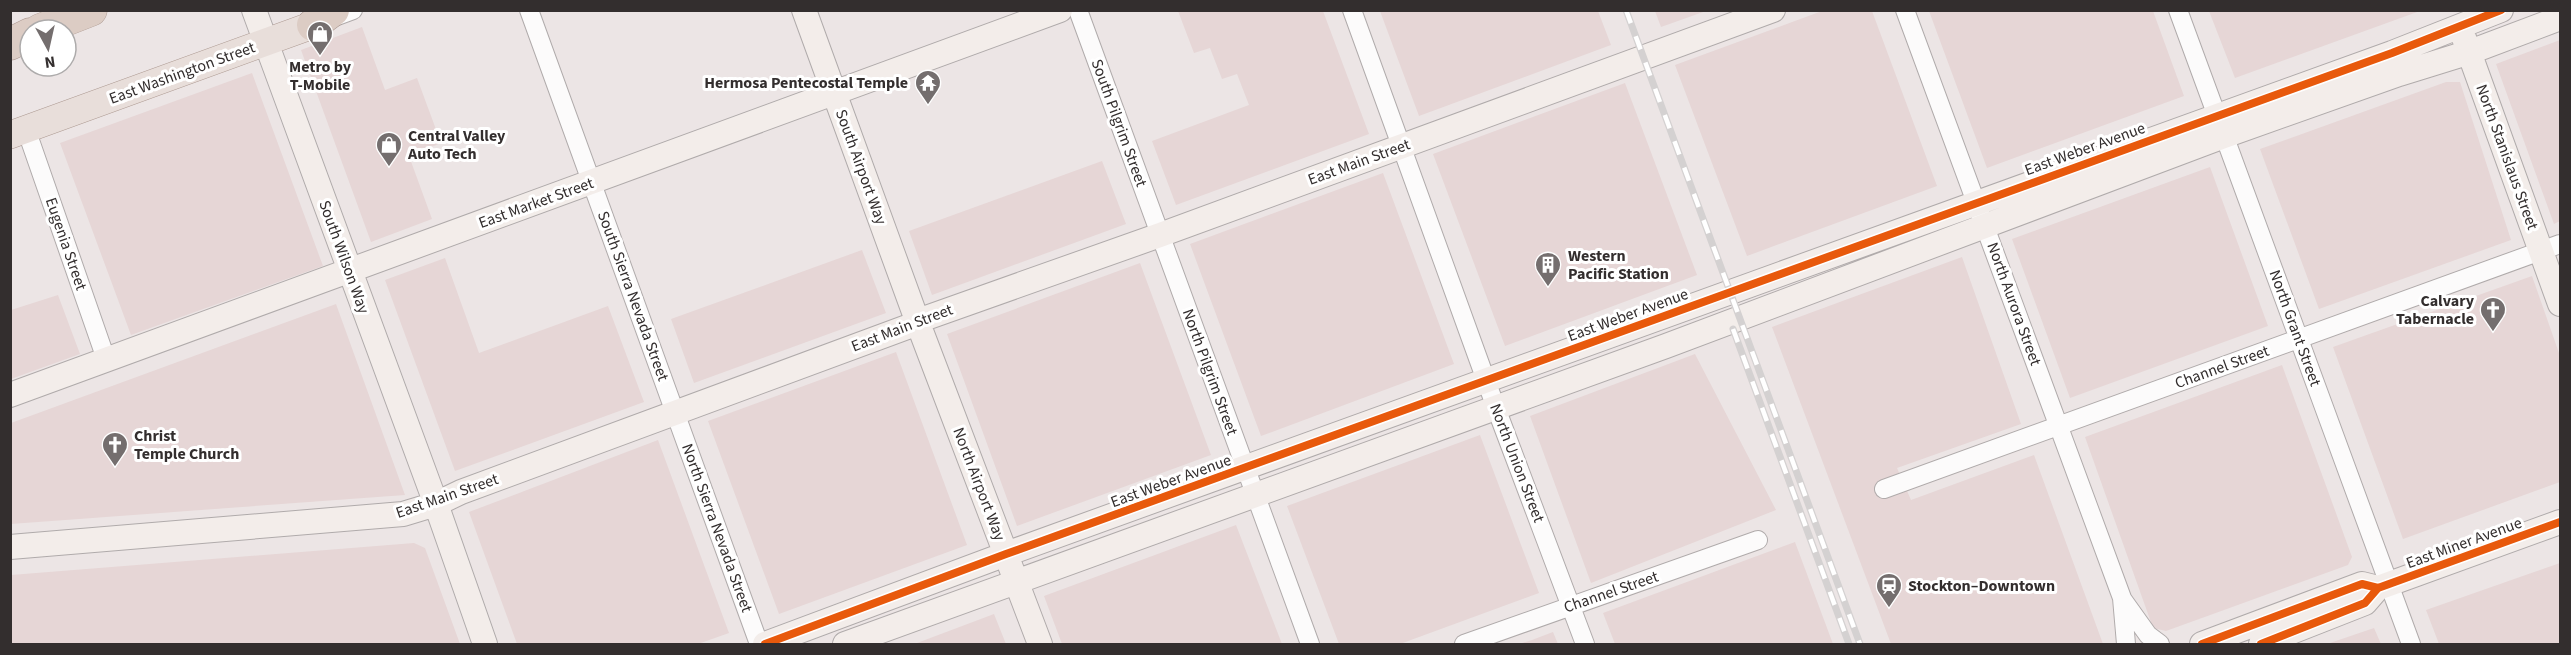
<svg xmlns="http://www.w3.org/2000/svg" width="2571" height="655" viewBox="0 0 2571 655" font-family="'Source Sans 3',sans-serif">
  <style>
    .built { fill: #e6d6d6 }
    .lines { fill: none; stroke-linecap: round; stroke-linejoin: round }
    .street-casing { stroke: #b0abab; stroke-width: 20 }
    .secondary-casing { stroke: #b0abab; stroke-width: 26 }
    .primary-casing { stroke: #ac9991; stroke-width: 28 }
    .highway-casing { stroke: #ac9991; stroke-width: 33 }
    .street { stroke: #fcfbfb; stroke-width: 18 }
    .secondary { stroke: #f3edea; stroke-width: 24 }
    .primary { stroke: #e8deda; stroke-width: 27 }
    .highway { stroke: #dcccc4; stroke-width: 32 }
    .rail-casing { stroke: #d4d1d1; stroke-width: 7 }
    .rail { stroke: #fff; stroke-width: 4.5; stroke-dasharray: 14; stroke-linecap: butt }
    .cycleway-casing { stroke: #fff; stroke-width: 11 }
    .cycleway { stroke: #e8590c; stroke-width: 8 }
    .labels { text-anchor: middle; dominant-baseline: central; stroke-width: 6; stroke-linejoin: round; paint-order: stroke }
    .poi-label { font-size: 16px; font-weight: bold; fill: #332e2e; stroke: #fff; text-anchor: start }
    .street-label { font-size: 16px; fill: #332e2e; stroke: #fff }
  </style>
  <rect width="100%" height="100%" fill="#ece5e5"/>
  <!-- built -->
  <path class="built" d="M1178,11h145l46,123 -193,71 -24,-64 97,-36 -12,-31 -15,5 -12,-31 -16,5z
    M1380,11h218l13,34 -192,71z
    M1655,11v-1l51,1 -45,16z
    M1822,11h50l65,175 -190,70 -72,-191z
    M1929,11h224l31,85 -197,72z
    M2420,11l-185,67 -26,-67 211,-1z
    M362,27l23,63 32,-12 24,65 -32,13 23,63 -61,23 -70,-192z
    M2560,40v181l-6,3 -58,-160z
    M252,73l71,193 -192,69 -71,-192z
    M2446,82h14l51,158 -192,69 -59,-160z
    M1625,83l72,192 -192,71 -72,-192z
    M1102,161l24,63 -194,71 -23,-64z
    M2210,167l58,159 -198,72 -58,-159z
    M1383,173l71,191 -193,72 -71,-192z
    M862,250l24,63 -192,70 -23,-64z
    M1962,257l59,167 -124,44 14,32 123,-45 69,189h-212l-119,-317z
    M445,258l34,95 129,-47 36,96 -189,69 -70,-191z
    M1140,263l71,192 -194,71 -70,-192z
    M2532,276l28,80v126l-157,57 -70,-192z
    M58,295l22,59 -69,25v-69z
    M336,304l69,191 -394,29v-101z
    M896,352l71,193 -188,69 -71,-193z
    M1695,354l81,156 -185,73 -61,-167z
    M2282,365l70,192 -4,8 -135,49 -47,17 -13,-3 -68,-191z
    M1480,435l59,158 -139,51h-61l-52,-138z
    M658,440l71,193 -31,11h-181l-48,-132z
    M1236,525l46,119h-220l-18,-48z
    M1795,542l38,102h-218l-12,-31z
    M414,543l11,5 35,96h-449v-69z
    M2560,563v81h-121l-13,-34z
    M994,614l12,30h-93l4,-1z
    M2374,628l7,16h-54z
    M1553,632l5,12h-39l13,-4z"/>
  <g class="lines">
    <defs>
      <path id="street" d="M529,10l230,634
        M1078,10l232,634
        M1352,10l144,398 89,236
        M1905,10l217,588 4,46
        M2178,10l233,634
        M326,20l27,-10
        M26,129l80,230
        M1884,489l676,-245
        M2123,600l25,35 12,9
        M1464,644l294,-104"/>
      <path id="secondary" d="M254,10l182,494 49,140
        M804,10l114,313 122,321
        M2464,38l96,266
        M10,395l1050,-385
        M10,547l393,-33 33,-10 25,-12 457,-169 8,-5 234,-83 613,-225
        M765,644l241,-90 1386,-501 109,-43
        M845,644l821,-298 558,-210 175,-62 71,-22 90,-34
        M2202,644l160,-60 16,4
        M2261,644l104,-41 13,-15 182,-66"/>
      <path id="primary" d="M10,135l303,-110"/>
      <path id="highway" d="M313,25l20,-15
        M40,30l51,-20
        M10,44l20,-10"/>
    </defs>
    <!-- street casing -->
    <use href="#street" class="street-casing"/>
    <!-- secondary casing -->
    <use href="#secondary" class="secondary-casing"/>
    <!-- primary casing -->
    <use href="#primary" class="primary-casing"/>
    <!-- highway casing -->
    <use href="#highway" class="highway-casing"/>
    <!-- street -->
    <use href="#street" class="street"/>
    <!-- secondary -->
    <use href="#secondary" class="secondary"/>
    <!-- primary -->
    <use href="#primary" class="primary"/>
    <!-- highway -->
    <use href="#highway" class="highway"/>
    <defs>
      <path id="rail" d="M1626,10l234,634
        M1733,329l116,315"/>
    </defs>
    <!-- rail casing -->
    <use href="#rail" class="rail-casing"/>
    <!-- rail -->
    <use href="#rail" class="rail"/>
    <defs>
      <path id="cycleway" d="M765,644l241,-90 1386,-501 109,-43
        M2202,644l160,-60 16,4
        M2261,644l104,-41 13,-15 182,-66"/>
    </defs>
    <!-- cycleway casing -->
    <use href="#cycleway" class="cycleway-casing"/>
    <!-- cycleway -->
    <use href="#cycleway" class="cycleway"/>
  </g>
  <!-- icons -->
  <defs>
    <symbol id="shop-pin" viewBox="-11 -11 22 30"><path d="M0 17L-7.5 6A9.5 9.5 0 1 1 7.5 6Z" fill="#746e6e" stroke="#fff"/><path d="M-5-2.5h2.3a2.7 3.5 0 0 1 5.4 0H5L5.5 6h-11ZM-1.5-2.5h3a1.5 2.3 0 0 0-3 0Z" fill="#fff"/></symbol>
    <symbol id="temple-pin" viewBox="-11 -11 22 30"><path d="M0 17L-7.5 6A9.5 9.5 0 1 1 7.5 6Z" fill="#746e6e" stroke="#fff"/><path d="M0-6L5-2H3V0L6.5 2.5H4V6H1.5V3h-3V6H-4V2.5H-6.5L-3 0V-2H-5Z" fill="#fff"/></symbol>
    <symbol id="building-pin" viewBox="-11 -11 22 30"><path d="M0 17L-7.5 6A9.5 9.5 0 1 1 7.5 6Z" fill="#746e6e" stroke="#fff"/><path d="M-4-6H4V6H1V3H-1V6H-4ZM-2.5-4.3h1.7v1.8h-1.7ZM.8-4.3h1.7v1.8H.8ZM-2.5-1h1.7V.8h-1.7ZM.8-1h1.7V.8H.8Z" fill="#fff"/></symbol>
    <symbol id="church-pin" viewBox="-11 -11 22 30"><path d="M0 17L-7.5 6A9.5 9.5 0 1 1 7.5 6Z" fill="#746e6e" stroke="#fff"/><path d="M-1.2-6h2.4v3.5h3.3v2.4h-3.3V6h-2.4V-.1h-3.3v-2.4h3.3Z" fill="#fff"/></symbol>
    <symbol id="station-pin" viewBox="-11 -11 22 30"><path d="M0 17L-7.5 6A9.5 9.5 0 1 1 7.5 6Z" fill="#746e6e" stroke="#fff"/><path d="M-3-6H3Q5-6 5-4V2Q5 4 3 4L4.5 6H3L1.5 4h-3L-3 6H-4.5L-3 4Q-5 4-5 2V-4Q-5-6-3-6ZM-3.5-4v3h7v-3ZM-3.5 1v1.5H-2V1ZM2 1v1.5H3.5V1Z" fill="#fff"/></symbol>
  </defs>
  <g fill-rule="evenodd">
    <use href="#shop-pin" x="305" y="19" width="30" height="40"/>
    <use href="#temple-pin" x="913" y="68" width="30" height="40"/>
    <use href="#shop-pin" x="374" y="130" width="30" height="40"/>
    <use href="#building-pin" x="1533" y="250" width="30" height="40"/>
    <use href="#church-pin" x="2478" y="295" width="30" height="40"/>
    <use href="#church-pin" x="100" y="430" width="30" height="40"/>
    <use href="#station-pin" x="1874" y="571" width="30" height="40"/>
  </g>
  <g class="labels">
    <!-- poi labels -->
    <g class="poi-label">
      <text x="320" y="67" text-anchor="middle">Metro by<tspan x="320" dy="18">T-Mobile</tspan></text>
      <text x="908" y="83" text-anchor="end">Hermosa Pentecostal Temple</text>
      <text x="408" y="136">Central Valley<tspan x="408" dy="18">Auto Tech</tspan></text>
      <text x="1568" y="256">Western<tspan x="1568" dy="18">Pacific Station</tspan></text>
      <text x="2474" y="301" text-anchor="end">Calvary<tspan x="2474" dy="18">Tabernacle</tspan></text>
      <text x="134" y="436">Christ<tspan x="134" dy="18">Temple Church</tspan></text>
      <text x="1908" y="586">Stockton–Downtown</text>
    </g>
    <!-- street labels -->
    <g class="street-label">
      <text transform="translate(182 73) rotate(-20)">East Washington Street</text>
      <text transform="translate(1119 123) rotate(70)">South Pilgrim Street</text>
      <text transform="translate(2085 149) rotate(-20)">East Weber Avenue</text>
      <text transform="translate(2507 157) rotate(70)">North Stanislaus Street</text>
      <text transform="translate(1359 162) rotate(-20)">East Main Street</text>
      <text transform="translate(861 167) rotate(70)">South Airport Way</text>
      <text transform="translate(536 203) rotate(-20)">East Market Street</text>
      <text transform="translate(66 244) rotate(71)">Eugenia Street</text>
      <text transform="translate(344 257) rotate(70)">South Wilson Way</text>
      <text transform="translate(633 296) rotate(70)">South Sierra Nevada Street</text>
      <text transform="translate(2014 304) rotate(70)">North Aurora Street</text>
      <text transform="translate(1628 315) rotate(-20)">East Weber Avenue</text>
      <text transform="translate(902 328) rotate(-21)">East Main Street</text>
      <text transform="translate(2295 328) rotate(70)">North Grant Street</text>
      <text transform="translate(2222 367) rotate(-20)">Channel Street</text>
      <text transform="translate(1210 372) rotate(70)">North Pilgrim Street</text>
      <text transform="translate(1517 463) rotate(69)">North Union Street</text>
      <text transform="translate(1171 481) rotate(-20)">East Weber Avenue</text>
      <text transform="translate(979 484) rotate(69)">North Airport Way</text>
      <text transform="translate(447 496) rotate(-19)">East Main Street</text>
      <text transform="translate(717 528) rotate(70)">North Sierra Nevada Street</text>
      <text transform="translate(2464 543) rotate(-20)">East Miner Avenue</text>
      <text transform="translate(1611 592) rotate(-19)">Channel Street</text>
    </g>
  </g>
  <!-- border -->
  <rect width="2571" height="655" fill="none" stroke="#332e2e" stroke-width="24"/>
  <!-- north arrow -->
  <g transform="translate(48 48) rotate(172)"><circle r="28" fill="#ffffff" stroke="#adabab" stroke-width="1.5"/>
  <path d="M0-4.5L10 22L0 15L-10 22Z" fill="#746e6e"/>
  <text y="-9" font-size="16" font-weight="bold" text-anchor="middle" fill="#332e2e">N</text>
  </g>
</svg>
